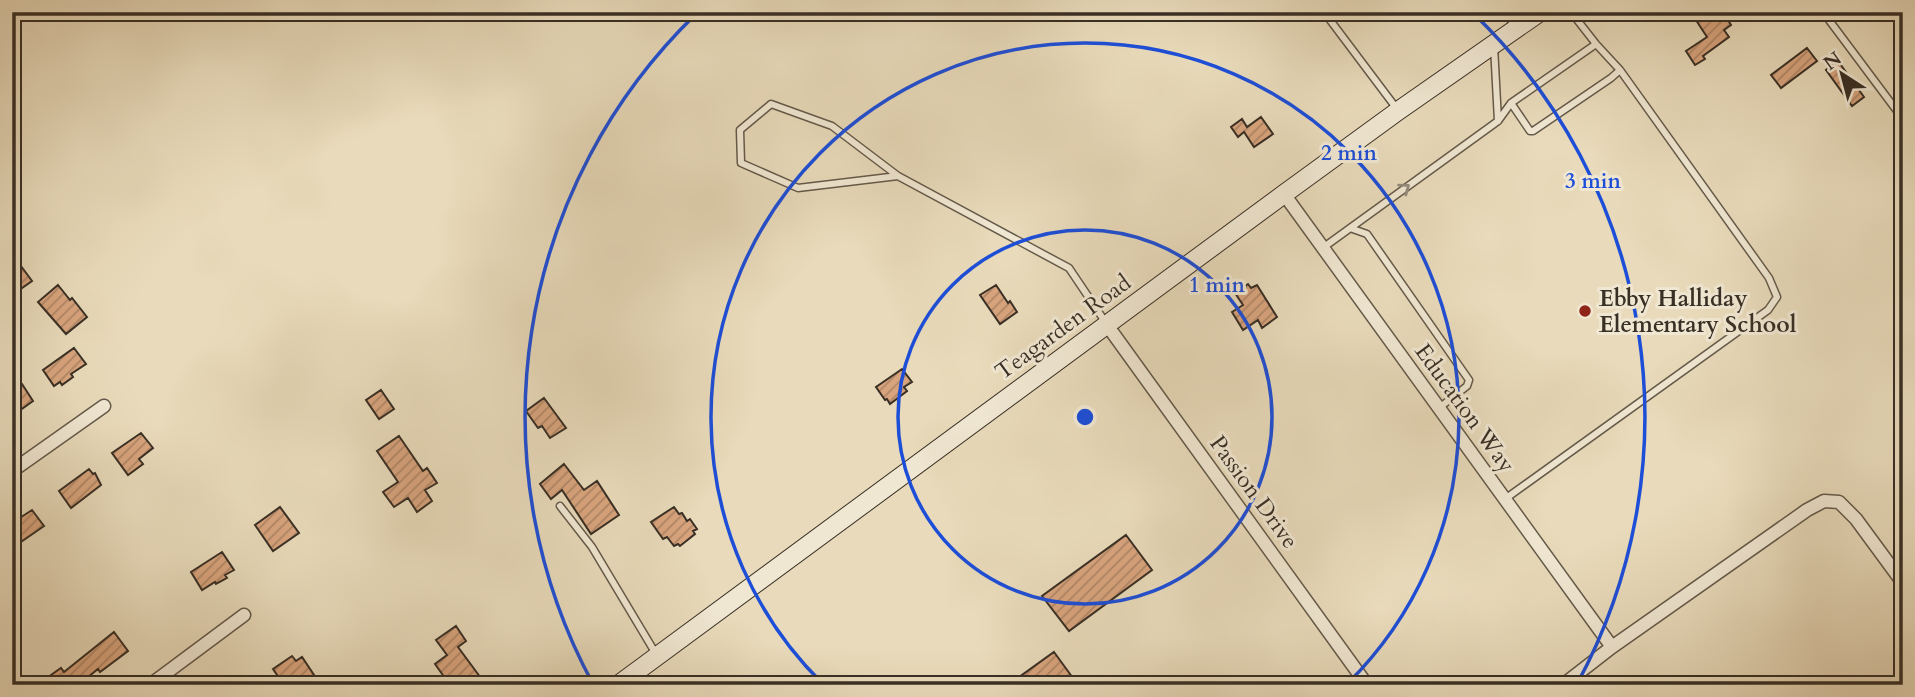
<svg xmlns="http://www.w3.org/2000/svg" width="1915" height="697" viewBox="0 0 1915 697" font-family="Cardo,serif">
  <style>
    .building { fill: url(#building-hatch); stroke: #382f25; stroke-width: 2 }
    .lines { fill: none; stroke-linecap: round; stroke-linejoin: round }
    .lane-casing { stroke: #645a4a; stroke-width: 9 }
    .street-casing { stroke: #645a4a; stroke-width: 15 }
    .secondary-casing { stroke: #382f25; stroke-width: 20 }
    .lane { stroke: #f0e7d2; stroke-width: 6 }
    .street { stroke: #f0e7d2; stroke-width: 12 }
    .secondary { stroke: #f0e7d2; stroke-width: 18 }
    .oneway { stroke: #948b7c }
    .ring { fill: none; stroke: #1d4ed8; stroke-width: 3.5 }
    .poi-dot { fill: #8f2418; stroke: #f0e7d2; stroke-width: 2.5 }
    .labels { text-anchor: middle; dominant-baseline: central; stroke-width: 6; stroke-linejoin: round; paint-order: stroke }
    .poi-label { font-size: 23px; font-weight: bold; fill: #382f25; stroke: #f0e7d2; text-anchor: start }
    .street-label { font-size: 23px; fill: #382f25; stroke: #f0e7d2 }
    .centre { fill: #1d4ed8; stroke: #f0e7d2; stroke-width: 3.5 }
    .ring-label { font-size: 21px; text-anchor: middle; font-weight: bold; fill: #1d4ed8; stroke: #f0e7d2; stroke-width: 6; stroke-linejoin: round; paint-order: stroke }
  </style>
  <defs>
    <pattern id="building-hatch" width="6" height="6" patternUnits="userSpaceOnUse" patternTransform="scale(1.75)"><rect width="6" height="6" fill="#d8a47d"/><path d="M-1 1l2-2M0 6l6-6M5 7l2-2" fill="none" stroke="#b08666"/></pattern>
  </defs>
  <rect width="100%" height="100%" fill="#e8daba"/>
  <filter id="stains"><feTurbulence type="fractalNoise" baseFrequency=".00286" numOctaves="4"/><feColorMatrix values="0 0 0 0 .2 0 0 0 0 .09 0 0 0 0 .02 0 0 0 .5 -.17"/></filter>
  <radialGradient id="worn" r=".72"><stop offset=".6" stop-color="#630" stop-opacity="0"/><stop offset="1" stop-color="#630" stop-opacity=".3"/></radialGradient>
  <!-- building -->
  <path class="building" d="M1701,12h22l8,13 -7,5 5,7 -26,19 2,3 -10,6 -9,-14 21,-14 -13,-20z
    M1807,48l10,13 -36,27 -10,-13z
    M1838,61l26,36 -12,9 -26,-36z
    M1261,117l12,17 -19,13 -10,-15 -6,5 -7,-10 11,-8 5,8z
    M12,254l20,27 -20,14z
    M1248,284l3,4 6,-3 20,32 -15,11 -4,-8 -15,10 -11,-18 11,-7 -8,-12z
    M58,285l12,15 2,-2 15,19 -21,17 -28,-32z
    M996,285l12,18 2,-2 7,11 -17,12 -20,-29z
    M74,348l12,16 -15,10 2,3 -11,8 -2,-3 -6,4 -11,-16z
    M902,369l10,13 -8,5 3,4 -17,13 -3,-5 -2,1 -9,-13z
    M22,384l11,17 -21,15v-26z
    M381,390l13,19 -15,10 -13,-19z
    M544,398l22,30 -16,10 -8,-12 -4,2 -12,-17z
    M141,433l12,15 -14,11 4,5 -15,11 -16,-22z
    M399,436l24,35 4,-3 10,15 -12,7 7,11 -15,11 -9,-14 -14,9 -11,-15 15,-10 -21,-31z
    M564,464l20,26 13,-9 22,34 -28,19 -29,-44 -11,9 -11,-15z
    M89,469l4,5 2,-1 6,12 -30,23 -12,-17z
    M280,507l19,26 -26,18 -18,-26z
    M674,507l5,7 3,-1 5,8 3,-2 7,10 -4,2 2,3 -15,12 -2,-2 -4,2 -7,-9 -4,2 -12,-17z
    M32,510l12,16 -32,22v-25z
    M1126,535l26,35 -83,61 -27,-35z
    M222,552l12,18 -9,5 2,3 -11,6 -1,-2 -13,8 -11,-18z
    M456,626l10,15 -8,6 28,38h-36l-15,-21 12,-9 -11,-15z
    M114,632l14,19 -28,21 -2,-3 -20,16h-41l24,-17 3,4z
    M1054,652l24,33h-70z
    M292,656l4,5 6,-4 14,21 -11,7h-21l-11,-16z"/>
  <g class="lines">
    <defs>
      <path id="lane" d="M1324,12l73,97
        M1823,12l80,107
        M1494,46l4,75
        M1511,103l19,28h3l78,-53 9,-8
        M898,176l-100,12 -57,-25 -1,-33 31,-26 61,22 66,50 171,92 37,55
        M1350,228l17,6 102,146 -2,6 -28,22
        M1324,247l174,-126 13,-18 85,-59
        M1505,499l263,-189 9,-13 -8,-19 -149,-208 -24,-26 -25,-32
        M560,506l32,41 64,107"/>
      <path id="street" d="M1509,12l10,15
        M1284,194l328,453
        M1107,325l260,360
        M12,471l92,-65
        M150,685l94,-70
        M1563,685l49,-38 195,-137 17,-9 15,1 17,17 47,64"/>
      <path id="secondary" d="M618,685l666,-491 114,-83 142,-99"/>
    </defs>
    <!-- lane casing -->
    <use href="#lane" class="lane-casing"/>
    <!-- street casing -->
    <use href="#street" class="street-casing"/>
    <!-- secondary casing -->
    <use href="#secondary" class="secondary-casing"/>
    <!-- lane -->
    <use href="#lane" class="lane"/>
    <!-- street -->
    <use href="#street" class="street"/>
    <!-- secondary -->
    <use href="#secondary" class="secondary"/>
  </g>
  <!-- one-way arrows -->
  <defs><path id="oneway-chevron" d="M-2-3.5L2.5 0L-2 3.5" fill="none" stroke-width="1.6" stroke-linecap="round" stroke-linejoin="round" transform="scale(1.75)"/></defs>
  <use class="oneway" href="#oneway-chevron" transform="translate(1405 188) rotate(-36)"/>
  <!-- distance rings -->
  <g class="ring">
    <circle cx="1085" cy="417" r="187"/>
    <path d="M823 684A374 374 0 1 1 1347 684"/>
    <path d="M593 684A560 560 0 0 1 696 14M1474 14A560 560 0 0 1 1577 684"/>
  </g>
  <!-- markers -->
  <circle class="poi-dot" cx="1585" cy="311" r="7"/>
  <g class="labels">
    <!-- poi labels -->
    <g class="poi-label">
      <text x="1599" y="298">Ebby Halliday<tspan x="1599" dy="26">Elementary School</tspan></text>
    </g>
    <!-- street labels -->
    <g class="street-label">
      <text transform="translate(1063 327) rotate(-36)">Teagarden Road</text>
      <text transform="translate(1465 408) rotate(54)">Education Way</text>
      <text transform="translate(1254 492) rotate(54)">Passion Drive</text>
    </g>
  </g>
  <circle cx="1085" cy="417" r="10" class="centre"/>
  <g class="ring-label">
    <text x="1349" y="160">2 min</text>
    <text x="1593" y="188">3 min</text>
    <text x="1217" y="292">1 min</text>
  </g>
  <!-- margin -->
  <rect width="1915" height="697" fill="none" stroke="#e8daba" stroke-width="42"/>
  <rect x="14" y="14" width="1887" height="669" fill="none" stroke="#382f25" stroke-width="3.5"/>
  <rect x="21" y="21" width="1873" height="655" fill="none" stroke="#382f25" stroke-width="2"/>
  <!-- north arrow -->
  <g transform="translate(1842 74) rotate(324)" stroke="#f0e7d2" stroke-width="5" paint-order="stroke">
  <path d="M0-5L12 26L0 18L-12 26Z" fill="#382f25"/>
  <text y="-10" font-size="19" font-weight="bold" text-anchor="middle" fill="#382f25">N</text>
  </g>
  <rect width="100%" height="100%" filter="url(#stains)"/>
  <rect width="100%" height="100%" fill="url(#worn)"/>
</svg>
